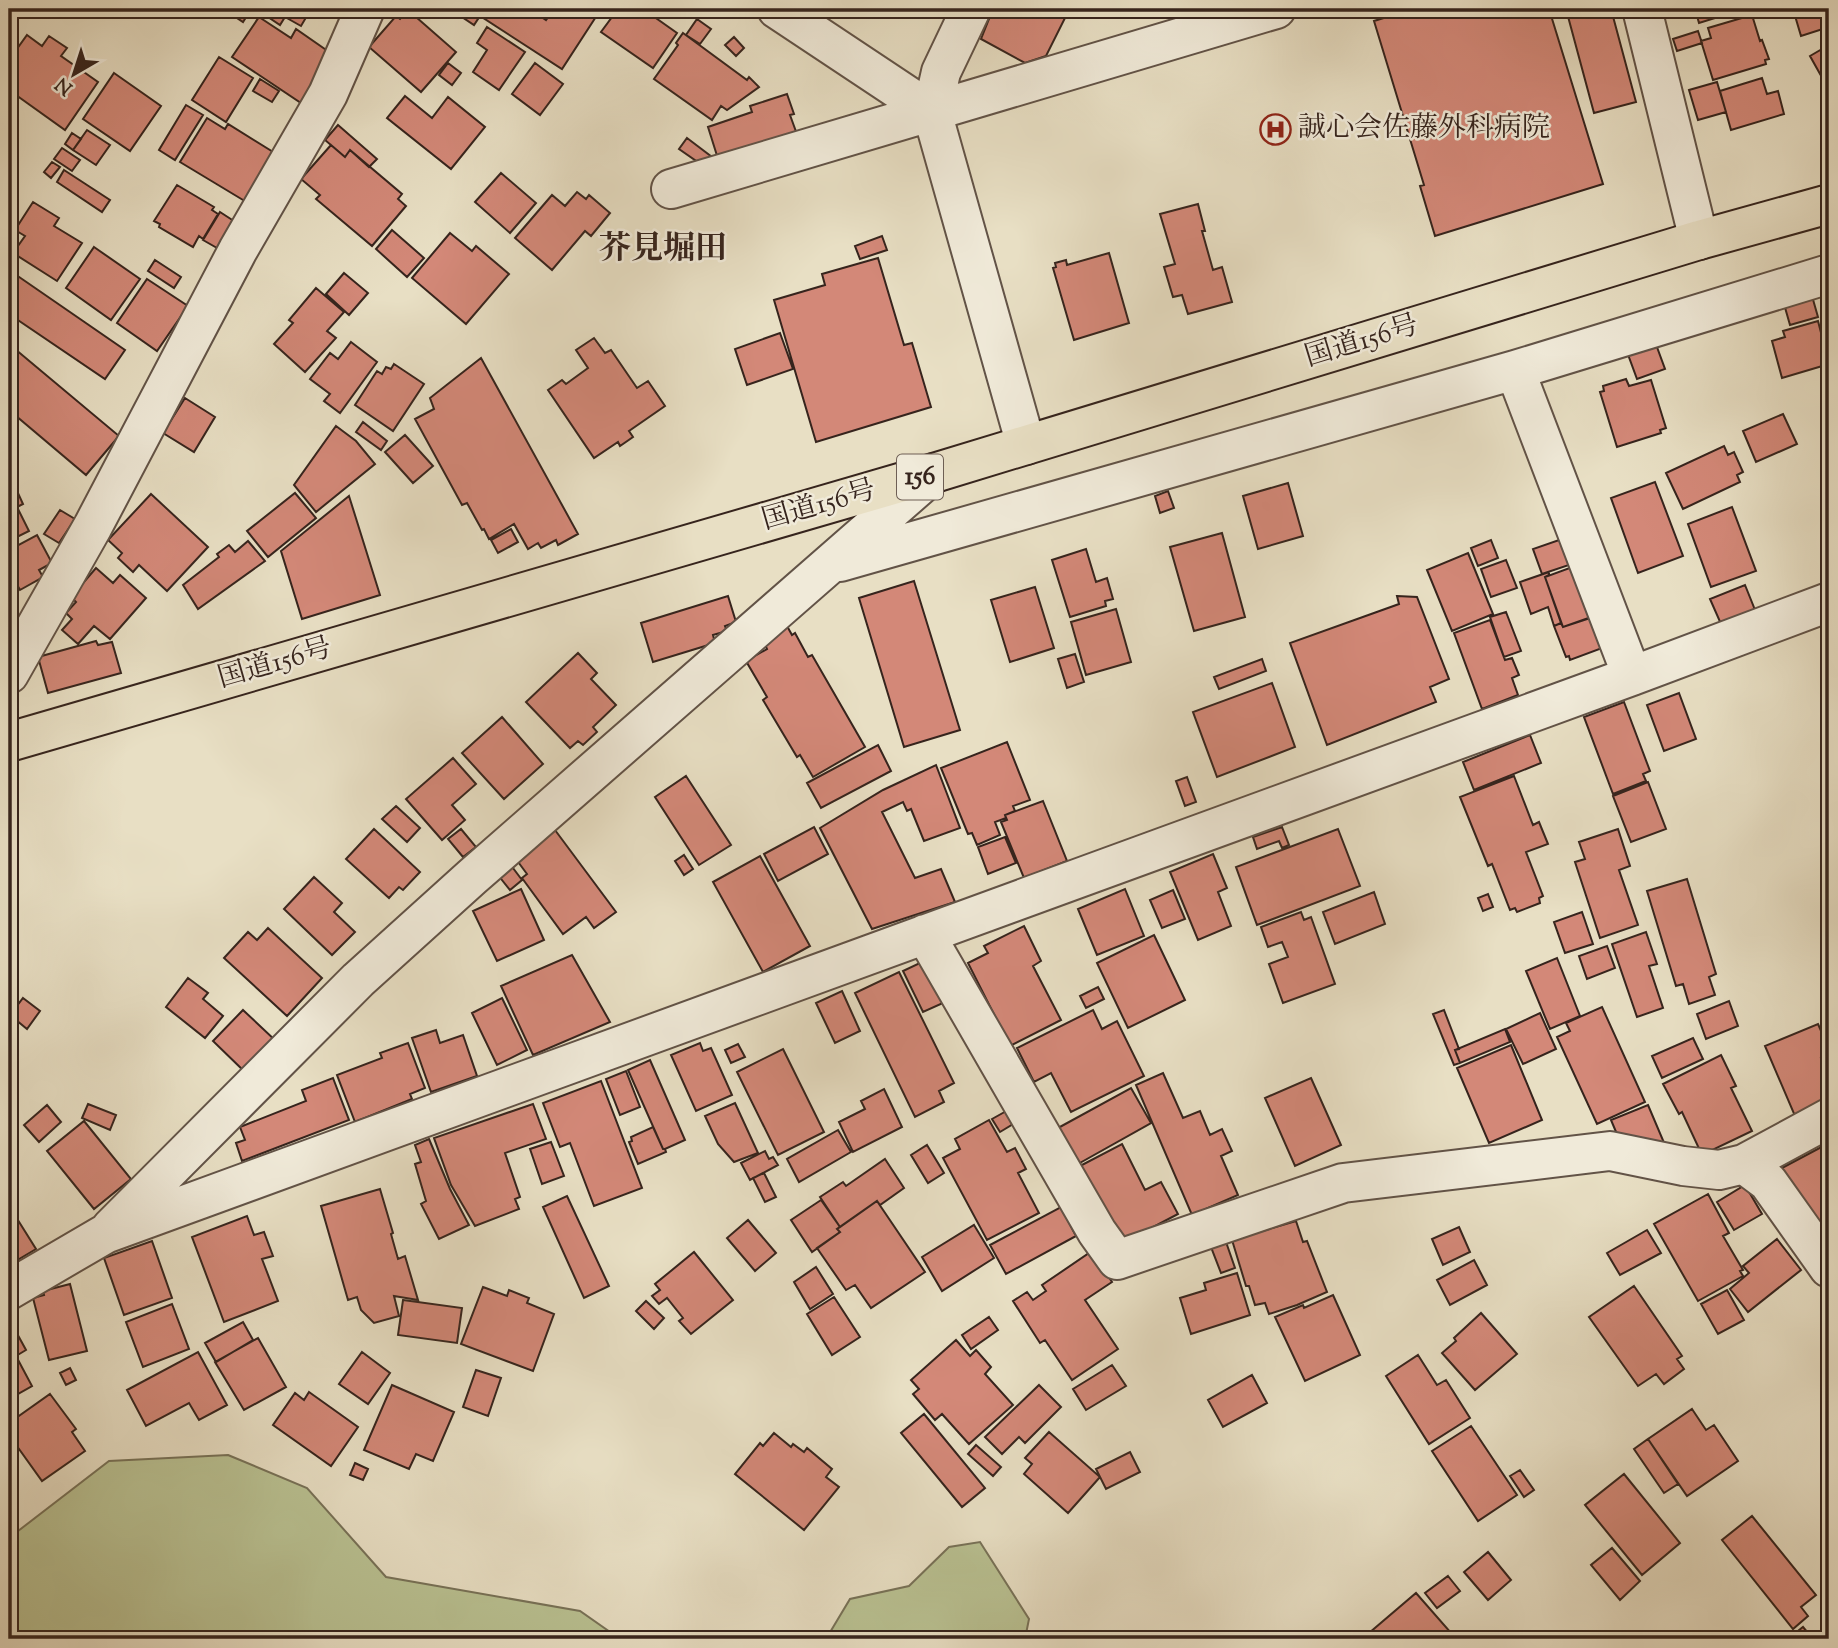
<svg xmlns="http://www.w3.org/2000/svg" width="1838" height="1648" viewBox="0 0 1838 1648" font-family="'Sorts Mill Goudy','Noto Serif JP',serif">
  <style>
    .green { fill: #b9c192; stroke: #787258; stroke-width: 2 }
    .building { fill: #d38878; stroke: #36241d; stroke-width: 2 }
    .lines { fill: none; stroke-linecap: round; stroke-linejoin: round }
    .minor-casing { stroke: #625347; stroke-width: 42 }
    .highway-casing { stroke: #36241d; stroke-width: 42 }
    .minor { stroke: #f0ead9; stroke-width: 38 }
    .highway { stroke: #e8dfc4; stroke-width: 38 }
    .labels { text-anchor: middle; dominant-baseline: central; stroke-width: 5; stroke-linejoin: round; paint-order: stroke }
    .shield { fill: #f0ead9; stroke: #6e5f55; stroke-width: 2 }
    .shield-label { font-size: 26px; font-weight: bold; fill: #36241d }
    .poi-label { font-size: 28px; fill: #36241d; stroke: #f0ead9; text-anchor: start }
    .street-label { font-size: 28px; fill: #36241d; stroke: #f0ead9 }
    .quarter-label { font-size: 32px; font-weight: bold; fill: #36241d; stroke: #f0ead9 }
  </style>
  <rect width="100%" height="100%" fill="#e8dfc4"/>
  <filter id="stains"><feTurbulence type="fractalNoise" baseFrequency=".00286" numOctaves="4"/><feColorMatrix values="0 0 0 0 .2 0 0 0 0 .09 0 0 0 0 .02 0 0 0 .5 -.17"/></filter>
  <radialGradient id="worn" r=".72"><stop offset=".6" stop-color="#630" stop-opacity="0"/><stop offset="1" stop-color="#630" stop-opacity=".3"/></radialGradient>
  <!-- green -->
  <path class="green" d="M228,1455l79,33 79,89 194,34 40,28h-611v-101l100,-77z
    M980,1542l49,77 -4,20h-199l24,-40 59,-13 40,-39z"/>
  <!-- building -->
  <path class="building" d="M230,9h16l4,2 -7,11 -15,-10z
    M264,9h47l-10,17 -16,-9 -5,8 -18,-12z
    M450,9h80l16,11 8,-11h47l-39,60 -82,-53 -6,9z
    M618,9h25l34,24 -24,35 -52,-36z
    M993,9h55l17,9 -19,38 -21,7 -44,-24z
    M1169,9h39l-5,8 -13,3 -21,-10z
    M1413,9h136l54,175 -168,52 -15,-50 4,-1 -50,-164z
    M1566,9h45l25,93 -42,11z
    M1695,9h49l-45,14z
    M1793,9h36v18l-28,9z
    M408,10l48,42 -35,40 -52,-45 27,-31 4,3z
    M1752,15l8,26 2,-1 7,19 -4,1 1,4 -53,16 -12,-39 10,-3 -3,-10z
    M259,17l32,21 5,-9 36,25 -28,51 -72,-48z
    M697,19l14,10 -11,15 -14,-9z
    M487,27l38,25 -26,38 -26,-18 14,-22 -10,-7z
    M1698,31l4,12 -25,8 -4,-12z
    M683,33l64,47 2,-3 10,10 -32,23 -6,-4 -9,14 -58,-41 24,-34 -2,-2z
    M27,35l15,11 7,-10 18,12 -6,8 37,26 -33,48 -56,-40v-30z
    M734,37l10,11 -8,8 -11,-11z
    M1829,45v45l-19,-34z
    M219,57l34,21 -27,44 -34,-22z
    M448,63l13,10 -9,12 -13,-10z
    M535,63l28,21 -23,31 -28,-21z
    M114,73l47,33 -31,45 -47,-32z
    M1762,78l5,16 11,-3 6,23 -53,16 -11,-39z
    M260,79l19,12 -7,11 -19,-11z
    M1717,82l9,30 -28,8 -9,-30z
    M787,94l7,20 -4,1 8,22 -79,25 -11,-35 44,-15 -2,-6z
    M405,96l27,22 16,-21 37,30 -34,42 -64,-51z
    M186,105l17,10 -28,45 -16,-10z
    M207,118l18,11 3,-5 50,31 -30,48 -68,-41z
    M338,125l39,34 -8,8 -19,-17 -5,7 -20,-17z
    M87,130l23,15 -14,20 -23,-15z
    M72,133l9,6 -8,11 -8,-6z
    M687,138l25,19 -7,10 -26,-18z
    M331,145l14,12 5,-7 52,44 -4,5 8,7 -34,40 -56,-47 4,-4 -19,-16z
    M62,148l18,12 -8,11 -18,-12z
    M52,162l8,5 -9,11 -7,-6z
    M64,170l46,30 -8,12 -45,-30z
    M501,173l35,30 -26,30 -35,-31z
    M177,185l37,22 -2,3 6,4 -15,25 -4,-3 -6,11 -34,-20 1,-3 -6,-3z
    M577,192l9,7 3,-4 21,18 -19,23 -6,-5 -33,39 -37,-32 37,-43 13,11z
    M33,202l26,16 -5,8 28,17 -25,38 -44,-28 12,-17 -10,-6z
    M1198,204l7,27h-3l11,39 9,-3 10,35 -44,12 -6,-19 -9,2 -9,-30 11,-3 -15,-50z
    M220,212l20,13 -16,27 -21,-12z
    M392,230l32,28 -17,19 -31,-28z
    M450,233l22,18 4,-5 33,28 -43,50 -54,-46z
    M882,236l5,14 -27,9 -5,-13z
    M94,247l46,32 -29,41 -45,-32z
    M1109,253l20,70 -55,17 -21,-72 3,-1 -1,-4 11,-3 1,5z
    M878,258l26,87 8,-2 19,64 -115,35 -42,-142 51,-15 -3,-11z
    M155,260l26,17 -7,11 -26,-17z
    M9,270l116,80 -20,29 -96,-65z
    M344,273l24,20 -19,22 -23,-21z
    M147,279l41,27 -31,45 -40,-28z
    M316,288l28,24 -17,19 9,7 -31,34 -31,-28 19,-21 -4,-3z
    M1810,289l8,28 -28,8 -8,-28z
    M1818,321l11,43 -47,14 -10,-37 13,-4 -2,-6z
    M780,333l13,36 -46,16 -12,-36z
    M594,338l11,15 6,-3 26,38 11,-7 17,25 -36,25 4,6 -13,9 -2,-4 -24,16 -46,-68 14,-10 4,4 22,-16 -12,-18z
    M1654,339l11,30 -28,10 -11,-30z
    M351,342l26,20 -37,51 -16,-12 6,-7 -20,-15 20,-26 8,6z
    M9,344l110,92 -33,39 -77,-65z
    M481,358l97,176 -20,11 -2,-5 -15,8 -3,-5 -10,6 -14,-25 -25,15 -5,-10 -2,1 -15,-27 -5,2 -47,-86 19,-10 -4,-11z
    M394,364l30,20 -31,47 -38,-26 22,-34 5,3 4,-7 5,2z
    M1626,379l3,7 22,-6 15,48 -6,2 1,3 -44,14 -17,-55 4,-1 -1,-5z
    M185,398l30,19 -21,35 -31,-19z
    M1783,414l14,30 -41,18 -13,-31z
    M363,422l24,19 -6,9 -25,-18z
    M336,426l20,15 19,23 -59,48 -22,-27z
    M405,435l28,31 -20,17 -28,-31z
    M1724,446l4,9 6,-3 9,20 -6,3 3,7 -57,27 -17,-36z
    M1655,482l28,74 -45,17 -27,-75z
    M1288,483l15,53 -45,13 -15,-53z
    M9,489l3,7 6,-3 5,11 -6,3 12,24 -20,10z
    M1168,491l6,17 -14,5 -5,-17z
    M295,493l21,25 -48,39 -21,-26z
    M151,494l57,53 -41,44 -28,-26 -6,7 -15,-14 4,-5 -14,-13z
    M349,496l31,99 -78,24 -21,-68z
    M1732,507l24,64 -45,16 -23,-63z
    M60,510l15,9 -16,24 -15,-9z
    M511,529l7,13 -20,11 -7,-13z
    M1222,533l23,84 -51,14 -24,-84z
    M37,535l15,28 -13,7 4,7 -23,13 -11,-20v-20z
    M1562,539l10,25 -30,10 -9,-25z
    M1491,540l7,18 -20,8 -7,-18z
    M248,541l17,20 -67,48 -15,-24 36,-28 -2,-3 12,-9 6,7z
    M1086,549l10,33 11,-4 6,21 -8,2 1,5 -36,11 -18,-57z
    M1468,553l25,61 -41,17 -25,-61z
    M1506,560l11,28 -26,9 -10,-28z
    M1575,566l18,51 -30,10 -18,-50z
    M96,568l17,15 7,-8 26,23 -36,41 -16,-13 -16,18 -16,-14 10,-11 -6,-6 10,-11 -5,-5z
    M1549,572v3l-4,2 16,46 -7,3 -6,-19 -17,7 -11,-32z
    M914,581l46,149 -56,17 -45,-149z
    M1745,585l10,25 -34,14 -11,-25z
    M1035,587l19,61 -44,14 -19,-62z
    M728,596l8,26 -11,4 2,5 -14,4 2,8 -62,19 -12,-39z
    M1397,596l20,1 32,82 -19,8 6,15 -109,43 -37,-102 109,-39z
    M1116,609l15,53 -45,13 -15,-53z
    M1506,612l15,39 -17,6 -14,-40z
    M1594,616l11,31 -35,13 -1,-4 -3,1 -12,-31 7,-3 2,4z
    M1490,620l15,40 7,-2 7,17 -7,3 6,17 -36,14 -28,-76z
    M787,626l5,9 3,-2 13,24 4,-2 53,92 -52,30 -13,-22 -3,2 -34,-57 4,-3 -21,-36 21,-12 -4,-9z
    M96,641l2,4 14,-3 9,31 -73,20 -10,-36z
    M578,653l19,20 -6,6 25,26 -23,22 4,5 -14,13 -5,-4 -8,7 -44,-46z
    M1075,654l9,28 -17,6 -9,-29z
    M1262,659l4,12 -47,18 -5,-12z
    M1272,683l23,64 -78,30 -24,-65z
    M1679,693l17,46 -32,12 -17,-46z
    M1624,702l26,69 -7,3 3,7 -33,13 -29,-77z
    M502,717l41,47 -39,35 -42,-46z
    M1530,735l11,28 -67,27 -11,-28z
    M1007,742l23,58 -17,6 2,5 -10,4 1,3 -11,4 5,13 -23,10 -5,-12 -4,1 -27,-66z
    M878,745l13,26 -70,37 -14,-25z
    M453,758l23,26 -24,21 13,15 -23,20 -36,-41z
    M936,765l24,63 -36,13 -13,-32 -4,2 -4,-9 -21,10 33,66 26,-9 14,33 -83,27 -52,-101 63,-38z
    M686,776l45,69 -32,20 -44,-68z
    M1514,776l19,49 6,-3 9,22 -22,8 17,44 -4,2 1,5 -23,9 -2,-4 -5,2 -18,-46 -4,2 -28,-69z
    M1187,777l9,25 -11,4 -9,-25z
    M1648,782l18,47 -35,13 -18,-46z
    M1043,801l24,60 -43,17 -23,-56 6,-2 -2,-5z
    M396,806l24,22 -13,14 -25,-23z
    M552,826l64,86 -22,16 -8,-11 -23,17 -41,-56 5,-4 -14,-19z
    M814,827l14,27 -50,27 -14,-27z
    M1282,827l7,18 -7,3 -3,-7 -22,8 -4,-12z
    M374,829l46,43 -17,18 -4,-3 -10,11 -43,-39z
    M461,829l15,18 -13,10 -15,-18z
    M1338,829l22,57 -103,39 -21,-58z
    M1618,829l12,37 -11,4 19,55 -38,13 -25,-76 10,-3 -6,-17z
    M1005,837l11,26 -28,11 -10,-27z
    M1213,854l14,34 -9,4 13,34 -33,14 -28,-68z
    M684,855l9,14 -9,6 -9,-14z
    M760,856l50,90 -47,26 -50,-90z
    M507,860l15,20 -12,10 -16,-20z
    M314,877l28,26 -8,9 21,20 -23,23 -48,-46z
    M1687,879l29,95 -7,3 6,18 -26,9 -6,-20 -7,2 -29,-95z
    M521,889l23,51 -47,21 -24,-50z
    M1125,889l19,47 -47,19 -19,-46z
    M1173,890l12,29 -23,9 -12,-28z
    M1374,892l11,32 -50,20 -12,-32z
    M1488,894l5,13 -10,4 -5,-13z
    M1301,912l3,8 7,-3 24,67 -52,19 -14,-39 19,-7 -6,-15 -14,5 -7,-20z
    M1582,912l11,32 -28,9 -11,-31z
    M1024,926l17,35 -8,5 28,54 -51,26 -42,-83 20,-10 -4,-7z
    M268,928l54,50 -35,38 -63,-58 24,-26 9,8z
    M1646,932l11,32 -8,2 14,42 -26,9 -25,-73z
    M1154,935l31,65 -57,28 -31,-65z
    M1607,946l8,22 -28,11 -8,-23z
    M572,955l38,67 -77,33 -32,-69z
    M1557,958l23,58 -30,13 -24,-58z
    M924,961l19,42 -20,9 -20,-41z
    M899,972l55,111 -15,8 5,11 -29,15 -60,-124z
    M188,978l20,15 -5,6 20,17 -18,22 -39,-31z
    M1098,987l6,12 -18,9 -6,-12z
    M842,991l18,40 -25,12 -19,-40z
    M23,998l17,13 -13,18 -17,-14z
    M502,998l25,52 -30,15 -25,-52z
    M1729,1001l9,25 -32,13 -9,-25z
    M1602,1007l43,95 -48,22 -40,-87 13,-6 -4,-8z
    M243,1010l34,32 -30,32 -34,-33z
    M1093,1010l9,19 15,-8 27,55 -73,36 -20,-39 -17,9 -17,-34z
    M1444,1010l15,39 -4,1 5,13 -6,2 -21,-51z
    M1540,1013l16,36 -33,15 -17,-35z
    M1818,1024l11,25v6l-8,3 8,19v24l-34,15 -30,-70z
    M1505,1029l5,13 -50,21 -5,-13z
    M436,1030l4,13 23,-8 14,41 -46,16 -19,-54z
    M1693,1038l10,21 -41,19 -10,-22z
    M408,1043l17,45 -15,6 2,5 -57,23 -18,-47 45,-17 -2,-5z
    M700,1043l3,8 8,-3 21,47 -36,16 -25,-56z
    M738,1044l7,13 -14,6 -6,-13z
    M1511,1045l31,75 -53,23 -32,-75z
    M783,1049l41,83 -46,23 -41,-83z
    M1721,1055l15,31 -5,2 21,43 -50,24 -20,-43 -3,2 -16,-30z
    M650,1060l35,80 -20,9h-2l-35,-79z
    M626,1071l14,36 -20,8 -14,-36z
    M1163,1073l20,45 17,-7 10,24 12,-6 10,22 -11,5 17,39 -46,20 -56,-130z
    M333,1078l16,42 -107,41 -6,-18 9,-3 -5,-13 66,-26 -4,-11z
    M1311,1078l30,67 -46,21 -30,-68z
    M601,1081l41,107 -48,18 -24,-63 -10,4 -17,-44z
    M1131,1088l20,35 -73,41 -20,-36z
    M884,1089l18,38 -49,25 -14,-30 26,-13 -4,-8z
    M735,1103l23,50 -24,9 -16,-18 -13,-28z
    M88,1104l28,11 -6,15 -28,-12z
    M533,1104l13,35 -41,14 15,44 -5,2 4,10 -44,17 -24,-41 -17,-47z
    M47,1105l14,17 -22,20 -15,-17z
    M1648,1105l17,40 -46,-6 -8,-19z
    M1010,1109l8,12 -18,11 -8,-13z
    M989,1120l18,32 8,-4 11,21 -8,4 21,40 -52,27 -44,-82 17,-9 -5,-10z
    M84,1121l47,58 -37,30 -47,-58z
    M653,1127l10,22h2l1,3 -28,12 -9,-22 3,-1 -1,-4z
    M838,1130l13,22 -52,30 -12,-23z
    M429,1139l21,50 19,36 -30,14 -18,-35 5,-3 -11,-37 6,-2 -6,-17z
    M551,1142l13,34 -22,8 -12,-35z
    M1829,1143v91l-6,-9 -6,4 -37,-60z
    M1122,1144l23,46 16,-8 17,32 -57,30 -41,-78z
    M927,1145l17,28 -16,10 -17,-28z
    M765,1151l4,8 4,-2 5,8 -28,15 -9,-17z
    M885,1159l19,29 -24,17 -3,-4 -37,26 -20,-30 23,-15 3,4z
    M764,1173l12,24 -11,5 -12,-24z
    M1745,1185l17,29 -28,16 -17,-28z
    M380,1189l13,44 -2,1 7,25 7,-3 13,44 -24,-4 5,20 -25,7 -13,-13 -4,-13 -9,3 -27,-94z
    M1708,1194l21,39 -6,3 20,34 -3,1 3,5 -45,25 -44,-77z
    M567,1196l42,90 -25,12 -41,-91z
    M821,1200l19,27 -3,2 3,3 -28,20 -21,-32z
    M877,1201l48,71 -54,36 -16,-23 -9,5 -29,-42 23,-16 -3,-3z
    M1061,1207l15,29 -70,38 -16,-29z
    M247,1216l7,19 10,-3 9,24 -11,3 16,42 -54,21 -32,-85z
    M16,1217l20,32 -27,16v-43z
    M748,1220l28,33 -21,18 -28,-33z
    M1296,1221l7,21 4,-1 20,51 -30,13 -28,9 -4,-11 -10,2 -6,-19h-3l-14,-46z
    M974,1225l20,33 -52,33 -20,-34z
    M1459,1227l11,25 -27,13 -11,-26z
    M1647,1230l14,23 -41,22 -13,-22z
    M1777,1239l24,31 -53,42 -18,-23 19,-16 -6,-7z
    M152,1241l20,57 -48,17 -20,-57z
    M1226,1242l9,26 -14,5 -10,-26z
    M1092,1251l20,31 -27,18 33,49 -46,31 -27,-40 -5,3 -27,-42 14,-9 6,8 13,-9 -4,-6z
    M694,1252l39,48 -42,34 -12,-13 4,-3 -16,-20 -8,6 -7,-8 8,-6 -5,-6z
    M1474,1260l13,25 -37,20 -13,-25z
    M816,1267l17,27 -23,15 -16,-27z
    M1237,1273l13,42 -59,19 -11,-36 26,-8 -2,-7z
    M70,1284l17,67 -38,9 -16,-62 11,-3 -1,-4z
    M1634,1286l48,70 -5,3 7,10 -20,15 -8,-10 -18,12 -49,-69z
    M483,1287l24,9 2,-6 20,8 -2,5 27,11 -21,57 -72,-27z
    M1727,1290l17,30 -26,14 -17,-30z
    M1333,1295l27,60 -55,26 -30,-64 28,-12 1,3z
    M834,1297l26,40 -28,18 -25,-41z
    M403,1300l59,8 -5,35 -59,-8z
    M646,1301l18,17 -10,11 -18,-18z
    M172,1304l17,45 -46,18 -17,-45z
    M1481,1313l36,41 -42,36 -33,-37 14,-12 -2,-3z
    M989,1317l9,13 -27,19 -9,-14z
    M243,1322l10,18 -37,22 -11,-19z
    M14,1328l12,22 -10,6 16,30 -23,13v-69z
    M258,1338l28,49 -42,23 -29,-48z
    M956,1340l14,16 6,-6 15,17 -6,7 28,31 -44,39 -27,-30 -7,6 -22,-26 6,-5 -8,-9z
    M198,1352l29,53 -28,15 -10,-17 -43,23 -19,-36z
    M362,1352l28,21 -22,31 -29,-20z
    M1418,1355l19,30 9,-5 24,38 -41,26 -43,-68z
    M1112,1365l14,21 -40,24 -13,-21z
    M70,1368l6,12 -10,5 -6,-12z
    M476,1370l25,8 -13,38 -25,-9z
    M1252,1375l15,28 -44,24 -15,-27z
    M392,1385l62,27 -21,49 -17,-7 -7,15 -45,-19z
    M1039,1385l22,22 -36,36 -6,-6 -17,17 -17,-17z
    M309,1392l49,35 -27,39 -58,-41 22,-32 9,7z
    M50,1394l26,35 -4,3 13,19 -43,30 -33,-46v-12z
    M1692,1409l14,21 8,-5 24,36 -51,35 -39,-57z
    M924,1414l61,74 -23,19 -61,-74z
    M1471,1426l46,69 -39,26 -46,-70z
    M1049,1432l51,45 -32,36 -44,-39 8,-10 -7,-6z
    M774,1433l17,14 2,-3 11,8 3,-4 25,21 -6,8 13,10 -35,43 -69,-56 25,-31 3,3z
    M1648,1439l30,45 -14,9 -30,-44z
    M976,1445l25,22 -8,9 -25,-22z
    M1130,1452l10,20 -34,17 -10,-20z
    M355,1463l13,6 -5,11 -13,-5z
    M1520,1470l14,20 -10,7 -14,-21z
    M1624,1474l56,69 -38,32 -57,-70z
    M1752,1516l64,79 -15,12 7,9 -15,13 -71,-89z
    M1612,1548l28,33 -20,19 -29,-35z
    M1488,1552l23,28 -23,20 -24,-28z
    M1448,1576l12,15 -23,17 -12,-15z
    M1416,1593l36,41 -7,5h-83z
    M1803,1627l10,12h-17l-3,-4z"/>
  <g class="lines">
    <defs>
      <path id="minor" d="M777,9l155,103 94,333
        M1642,9l57,231
        M932,112l9,-40 30,-63
        M671,189l605,-180
        M1515,370l117,306
        M840,562l675,-192 314,-96
        M9,674l84,-148 145,-276 90,-156 37,-85
        M925,934l172,298 20,28 226,-77 267,-32 73,15 36,4 25,-6 85,-46
        M1744,1164l24,18 61,86
        M111,1228l247,-248 114,-103 462,-404
        M9,1290l96,-56 1527,-558 197,-74"/>
      <path id="highway" d="M9,742l925,-269 765,-233 130,-36"/>
    </defs>
    <!-- minor casing -->
    <use href="#minor" class="minor-casing"/>
    <!-- highway casing -->
    <use href="#highway" class="highway-casing"/>
    <!-- minor -->
    <use href="#minor" class="minor"/>
    <!-- highway -->
    <use href="#highway" class="highway"/>
  </g>
  <!-- icons -->
  <defs>
    <symbol id="hospital-ring" viewBox="-11 -11 22 22"><circle r="9.5" fill="#f0ead9" stroke="#8f2418" stroke-width="1.5"/><path d="M-5-5h3v3.5h4V-5h3V5h-3V1.5h-4V5h-3Z" fill="#8f2418"/></symbol>
  </defs>
  <g fill-rule="evenodd">
    <use href="#hospital-ring" x="1258" y="112" width="35" height="35"/>
  </g>
  <g class="labels">
    <!-- shield labels -->
    <rect class="shield" x="897" y="454.5" width="46" height="45" rx="5"/>
    <g class="shield-label">
      <text x="920" y="477">156</text>
    </g>
    <!-- poi labels -->
    <g class="poi-label">
      <text x="1298" y="129">誠心会佐藤外科病院</text>
    </g>
    <!-- street labels -->
    <g class="street-label">
      <text transform="translate(1362 342) rotate(-17)">国道156号</text>
      <text transform="translate(819 506) rotate(-16)">国道156号</text>
      <text transform="translate(275 664) rotate(-16)">国道156号</text>
    </g>
    <!-- quarter labels -->
    <g class="quarter-label">
      <text x="663" y="250">芥見堀田</text>
    </g>
  </g>
  <!-- margin -->
  <rect width="1838" height="1648" fill="none" stroke="#e8dfc4" stroke-width="35"/>
  <rect x="10" y="10" width="1817" height="1627" fill="none" stroke="#36241d" stroke-width="3.5"/>
  <rect x="18" y="18" width="1803" height="1613" fill="none" stroke="#36241d" stroke-width="2"/>
  <!-- north arrow -->
  <g transform="translate(74 74) rotate(219)" stroke="#f0ead9" stroke-width="5" paint-order="stroke">
  <path d="M0-5L12 26L0 18L-12 26Z" fill="#36241d"/>
  <text y="-10" font-size="19" font-weight="bold" text-anchor="middle" fill="#36241d">N</text>
  </g>
  <rect width="100%" height="100%" filter="url(#stains)"/>
  <rect width="100%" height="100%" fill="url(#worn)"/>
</svg>
